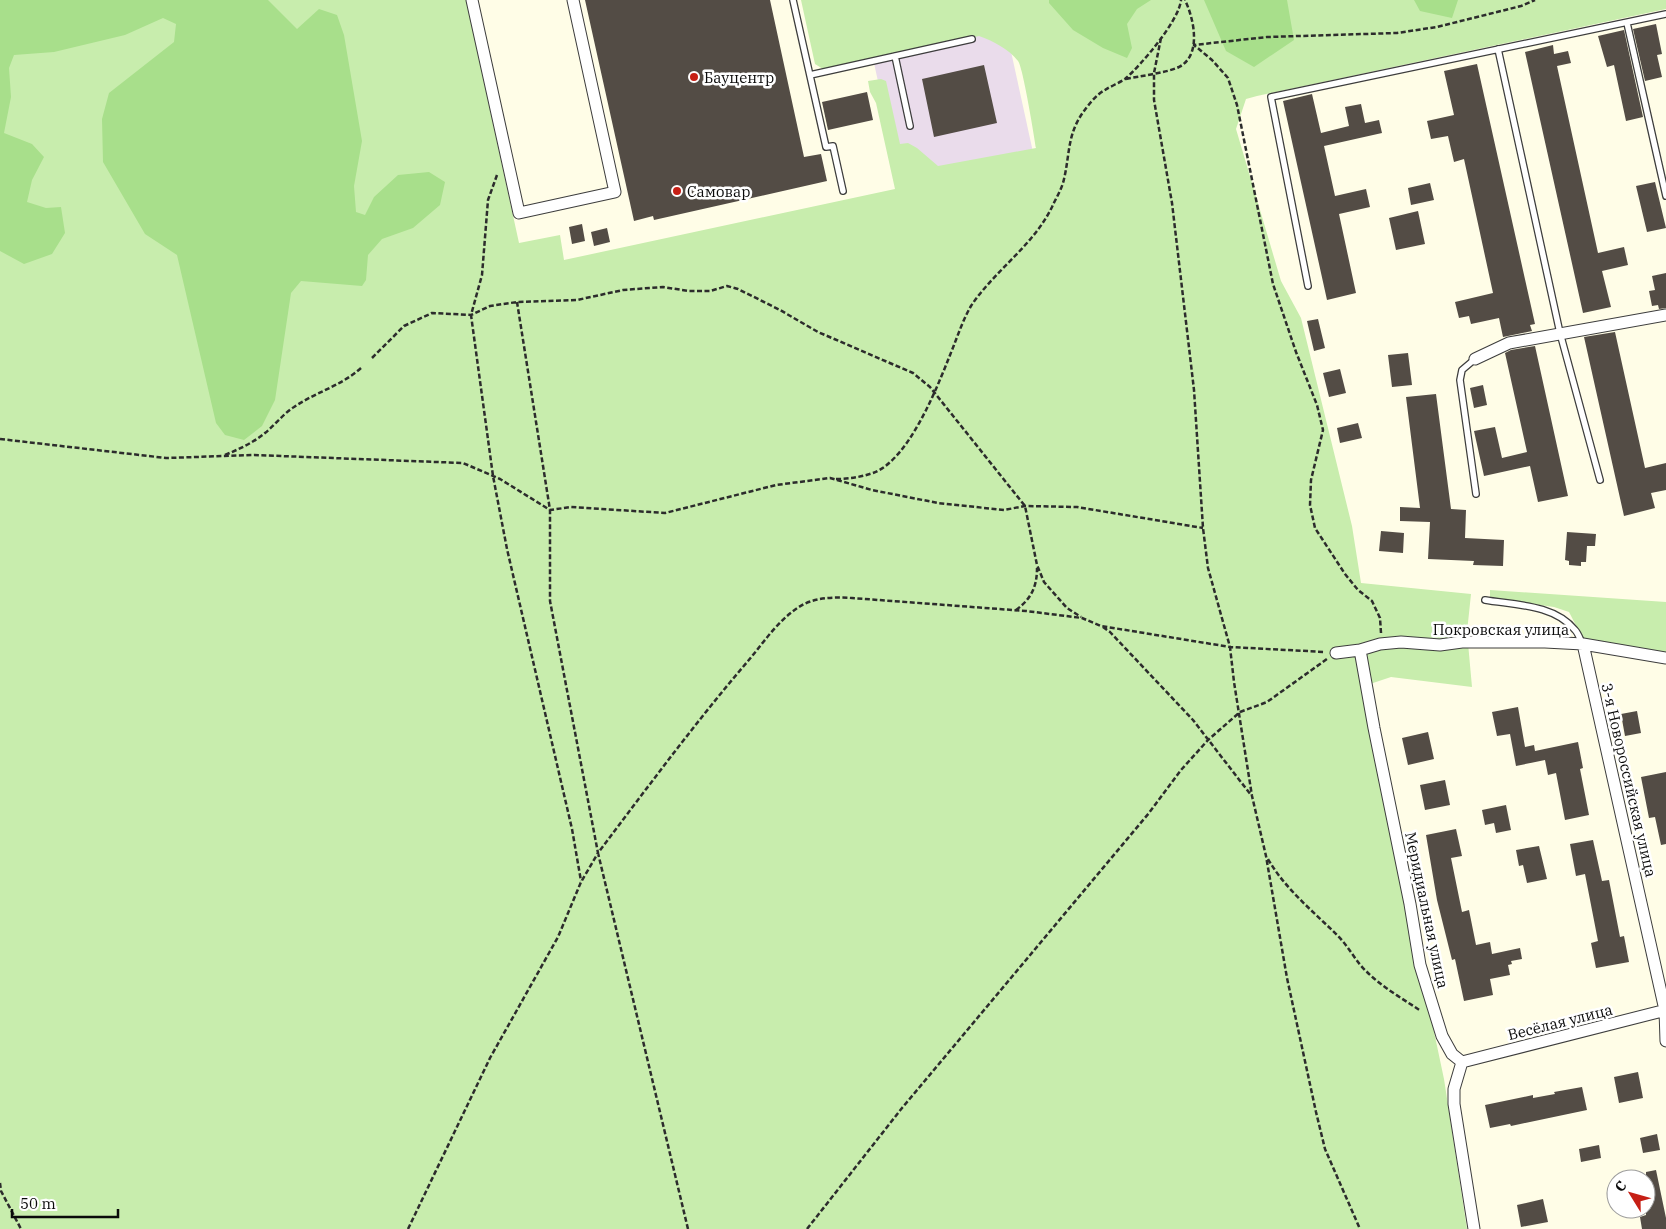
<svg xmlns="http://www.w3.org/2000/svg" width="1666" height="1229" viewBox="0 0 1666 1229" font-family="'IBM Plex Serif',serif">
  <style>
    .industrial { fill: #eadceb }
    .green { fill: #c8edad }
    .forest { fill: #a8df8b }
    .building { fill: #534c45 }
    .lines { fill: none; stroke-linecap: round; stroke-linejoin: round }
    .service-casing { stroke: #3d3d3d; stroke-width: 8 }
    .minor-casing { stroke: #3d3d3d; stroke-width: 13 }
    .path { stroke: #2c2c2c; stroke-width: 2.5; stroke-dasharray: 5 2.5; stroke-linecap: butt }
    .service { stroke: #fff; stroke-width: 5.5 }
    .minor { stroke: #fff; stroke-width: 11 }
    .poi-dot { fill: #c61f15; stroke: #fff; stroke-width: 2 }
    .labels { text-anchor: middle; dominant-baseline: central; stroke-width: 5; stroke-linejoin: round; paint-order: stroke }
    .poi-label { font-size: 15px; fill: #0a0a0a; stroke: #fff; text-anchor: start }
    .street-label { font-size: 15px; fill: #0a0a0a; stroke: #fff }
  </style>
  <rect width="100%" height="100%" fill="#fffde7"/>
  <!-- industrial -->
  <path class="industrial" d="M1000,1l36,165 -133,30 -36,-165z"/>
  <!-- green -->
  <path class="green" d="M0,0h466l53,243 41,-8 4,25 331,-71 -19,-86 -6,-11 -2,-11 13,-2 5,2 14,63 8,-1 9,5 21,18 98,-18c-2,-13 -13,-81 -18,-87 -9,-12 -25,-20 -39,-25l-156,33 -8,-5 -14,-64h865v9l-409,87 -11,3 -10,30 45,152 20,37 51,208 9,57 110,11 -4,38 5,55 -81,-10 -30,10 83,392 23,150h-1467z
    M1490,590l176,12v52l-83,-15 -14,-27 -15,-5 -64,-9z"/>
  <!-- forest -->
  <path class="forest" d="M0,0h268l29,29 22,-20 18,6 7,20 18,106 -8,45 2,26 9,3 9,-18 24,-22 31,-3 16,10 -5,23 -27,23 -31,11 -14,16 -2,25 -4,6 -61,-5 -10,12 -16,107 -13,26 -18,14 -19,-5 -9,-12 -39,-168 -32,-21 -42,-72 -1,-43 7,-26 65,-51 2,-18 -13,-6 -38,17 -71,17 -40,3 -5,13 2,29 -7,36 28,11 12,13 -12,23 -5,22 19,6 15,-1 4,26 -13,21 -28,10 -24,-13z
    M1049,0h102l-14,9 -10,15 5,24 -5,10 -24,-10 -30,-18 -24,-27z
    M1204,0h83l7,40 -40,27 -28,-16z
    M1414,0h44l-6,18 -32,-7z"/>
  <!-- building -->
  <path class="building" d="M585,0h185l34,157 17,-3 6,27 -173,39 -1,-4 -19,5z
    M1656,24l6,30 -5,1 5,22 -17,4 -12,-52z
    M1624,30l19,87 -17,4 -12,-56 -7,2 -9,-31z
    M1553,45l1,9 14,-3 3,12 -14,3 41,187 26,-6 4,18 -26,6 9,36 -28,6 -58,-261z
    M1477,64l58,260 -5,1 2,6 -29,6 -4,-19 -28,6 -2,-8 -10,2 -4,-16 38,-9 -29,-134 -10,3 -6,-26 -17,3 -4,-18 27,-6 -10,-44z
    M984,65l13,58 -63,14 -12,-58z
    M867,92l6,28 -45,10 -6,-28z
    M1312,94l9,39 28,-7 -4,-19 16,-3 4,19 14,-3 3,13 -58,13 11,50 31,-7 4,18 -31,7 17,79 -29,7 -44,-199z
    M1655,182l11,46 -19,4 -11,-46z
    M1430,183l4,17 -23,5 -3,-17z
    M1418,211l7,33 -29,6 -7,-32z
    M582,224l3,17 -13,3 -3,-17z
    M607,228l3,14 -16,4 -3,-14z
    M1666,273v35l-7,1 -1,-4 -6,1 -3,-15 6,-1 -3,-14z
    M1318,319l7,29 -11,3 -7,-30z
    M1615,332l30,136 21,-5v27l-15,3 4,15 -31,8 -40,-179z
    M1535,346l33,150 -30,6 -8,-36 -46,10 -10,-45 21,-4 7,31 25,-6 -22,-99 6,-3z
    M1408,353l4,32 -20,2 -4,-32z
    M1340,369l6,24 -17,4 -6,-24z
    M1483,385l4,20 -13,3 -4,-20z
    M1436,394l15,115 15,1 -1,28 39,2 -1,26 -30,-1 1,-4 -46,-2 2,-37 -30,-1v-14l20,1 -14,-111z
    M1358,423l4,15 -22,5 -3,-15z
    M1381,531l23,2 -1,20 -24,-2z
    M1567,532l29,2 -1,12h-8l-1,16h-5v4l-12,-1v-4l-4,-1z
    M1518,707l7,40 9,-2 1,6 43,-9 5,26 -3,1 9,46 -24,5 -9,-47 -8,2 -3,-15 -29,6 -6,-32 -13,2 -5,-24z
    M1637,711l4,22 -16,3 -4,-22z
    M1428,732l6,27 -26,6 -6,-27z
    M1666,772v72l-5,1 -6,-28 -6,1 -8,-41z
    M1445,780l5,25 -25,5 -5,-25z
    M1506,805l5,25 -15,3 -2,-10 -9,2 -3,-15z
    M1456,829l6,27 -11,2 11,54 7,-2 7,35 14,-3 2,12 28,-6 2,11 -11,2 1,3 -4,1 2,10 -20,4 3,16 -29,6 -9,-42 -3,1 -15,-60 -11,-65z
    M1593,840l9,41 7,-1 11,57 4,-1 5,26 -33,6 -5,-25 7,-2 -13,-67 -9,2 -6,-32z
    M1539,846l8,33 -20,4 -4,-18 -4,1 -3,-16z
    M1638,1072l5,26 -24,5 -5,-26z
    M1582,1087l5,23 -76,16 -1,-2 -20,4 -5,-23 48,-10v3l22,-4 -1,-2z
    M1657,1134l3,16 -17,3 -3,-15z
    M1599,1145l2,13 -20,4 -2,-13z
    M1656,1170l10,48v11h-24l-2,-12 6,-2v-43z
    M1543,1199l5,23 -27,5 -4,-22z"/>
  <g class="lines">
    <defs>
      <path id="service" d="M793,0l33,147 7,-1 10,45
        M1627,23l39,173
        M1498,49l62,284 40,147
        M895,56l15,70
        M810,75l162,-36
        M1308,286l-37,-189 395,-83
        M1475,359l-13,11 -2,10 16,114
        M1485,600c29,5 69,4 90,30 3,3 5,9 7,13"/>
      <path id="minor" d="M472,0l47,213 96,-21 -42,-192
        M1475,359l34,-16 157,-28
        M1583,644l82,366 1,31
        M1360,650l14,78 36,176 10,61 22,71 10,18 10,8 -8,27v15l20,125
        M1336,653l24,-3 20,-6 21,-2 39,3 22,-3h83l38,2 83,14
        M1462,1062l204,-52"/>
    </defs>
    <!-- service casing -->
    <use href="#service" class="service-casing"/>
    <!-- minor casing -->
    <use href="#minor" class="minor-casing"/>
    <!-- path -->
    <path class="path" d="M1161,38l-7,35v27l18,103 22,187 9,138 5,40 22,79 4,35 18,114 14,60 21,122 29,134 9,37 35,80
      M1126,79c14,-3 40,-6 53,-12 23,-12 15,-48 6,-67
      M497,175l-9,25 -6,75 -11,40 22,161 14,73 65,280 9,52
      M372,358l32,-32 28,-13 39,2 19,-9 27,-4 60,-2 46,-10 40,-3 26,4h21l17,-5 11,3 42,21 38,22 95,41 17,14 95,119 12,59 7,17 23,26 14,9
      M0,439l166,19 88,-3 209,8 37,16 50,31 21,-3 94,6 111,-28 54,-7 42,12 66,13 66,7 21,-4 52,1 126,21
      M225,455c14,-6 28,-12 40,-22 10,-8 18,-19 29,-26 22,-15 47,-21 67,-39
      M836,479c13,0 25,-2 37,-6 38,-14 67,-93 81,-128 5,-13 10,-27 17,-39 23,-35 62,-60 81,-99 4,-9 10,-18 12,-28 6,-25 3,-45 20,-68 5,-7 13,-17 21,-21 6,-4 14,-7 20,-11 16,-14 54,-58 56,-79
      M1016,610c15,-11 21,-23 21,-42
      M1103,627l7,5 83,88 58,75
      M1381,633l-1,-15 -8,-17 -14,-11 -13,-16 -30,-46 -5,-23 1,-25 12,-50 -6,-25 -21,-53 -23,-68 -36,-179 -9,-27 -16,-18 -18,-15 73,-8 130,-4 40,-6 84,-21 14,-6
      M1268,859c17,30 46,53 70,77 11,11 18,26 29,36 15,15 36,27 54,39
      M0,1183l1,8 20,38
      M408,1229l82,-171 68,-121 23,-55 17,-29 -48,-252v-91l-33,-208
      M688,1229l-90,-376c49,-65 97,-130 150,-192 17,-20 32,-44 56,-57 15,-7 32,-7 48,-6l174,13 56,7 19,8 129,21 95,5
      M807,1229l95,-121 247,-295 32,-43 27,-30 32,-28 27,-10 60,-43"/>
    <!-- service -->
    <use href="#service" class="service"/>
    <!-- minor -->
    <use href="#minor" class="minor"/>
  </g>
  <!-- markers -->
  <g class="poi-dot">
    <circle cx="694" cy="77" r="5"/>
    <circle cx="677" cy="191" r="5"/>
  </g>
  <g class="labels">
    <!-- poi labels -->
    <g class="poi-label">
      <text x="704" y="77">Бауцентр</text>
      <text x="687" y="191">Самовар</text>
    </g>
    <!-- street labels -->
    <g class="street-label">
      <text x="1501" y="629">Покровская улица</text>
      <text transform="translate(1629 780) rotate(77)">3-я Новороссийская улица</text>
      <text transform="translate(1427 910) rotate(78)">Меридиальная улица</text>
      <text transform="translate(1560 1022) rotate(-14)">Весёлая улица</text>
    </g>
  </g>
  <!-- north arrow -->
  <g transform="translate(1631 1194) rotate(307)"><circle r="24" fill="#ffffff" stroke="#9d9d9d"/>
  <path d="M0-4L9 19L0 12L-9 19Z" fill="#c61f15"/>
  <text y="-8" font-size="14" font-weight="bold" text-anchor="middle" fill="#0a0a0a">С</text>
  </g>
  <!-- scale -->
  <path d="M12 1209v8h106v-8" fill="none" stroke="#0a0a0a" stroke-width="2.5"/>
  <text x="20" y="1209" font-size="15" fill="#0a0a0a" stroke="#ffffff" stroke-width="4" paint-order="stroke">50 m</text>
</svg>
